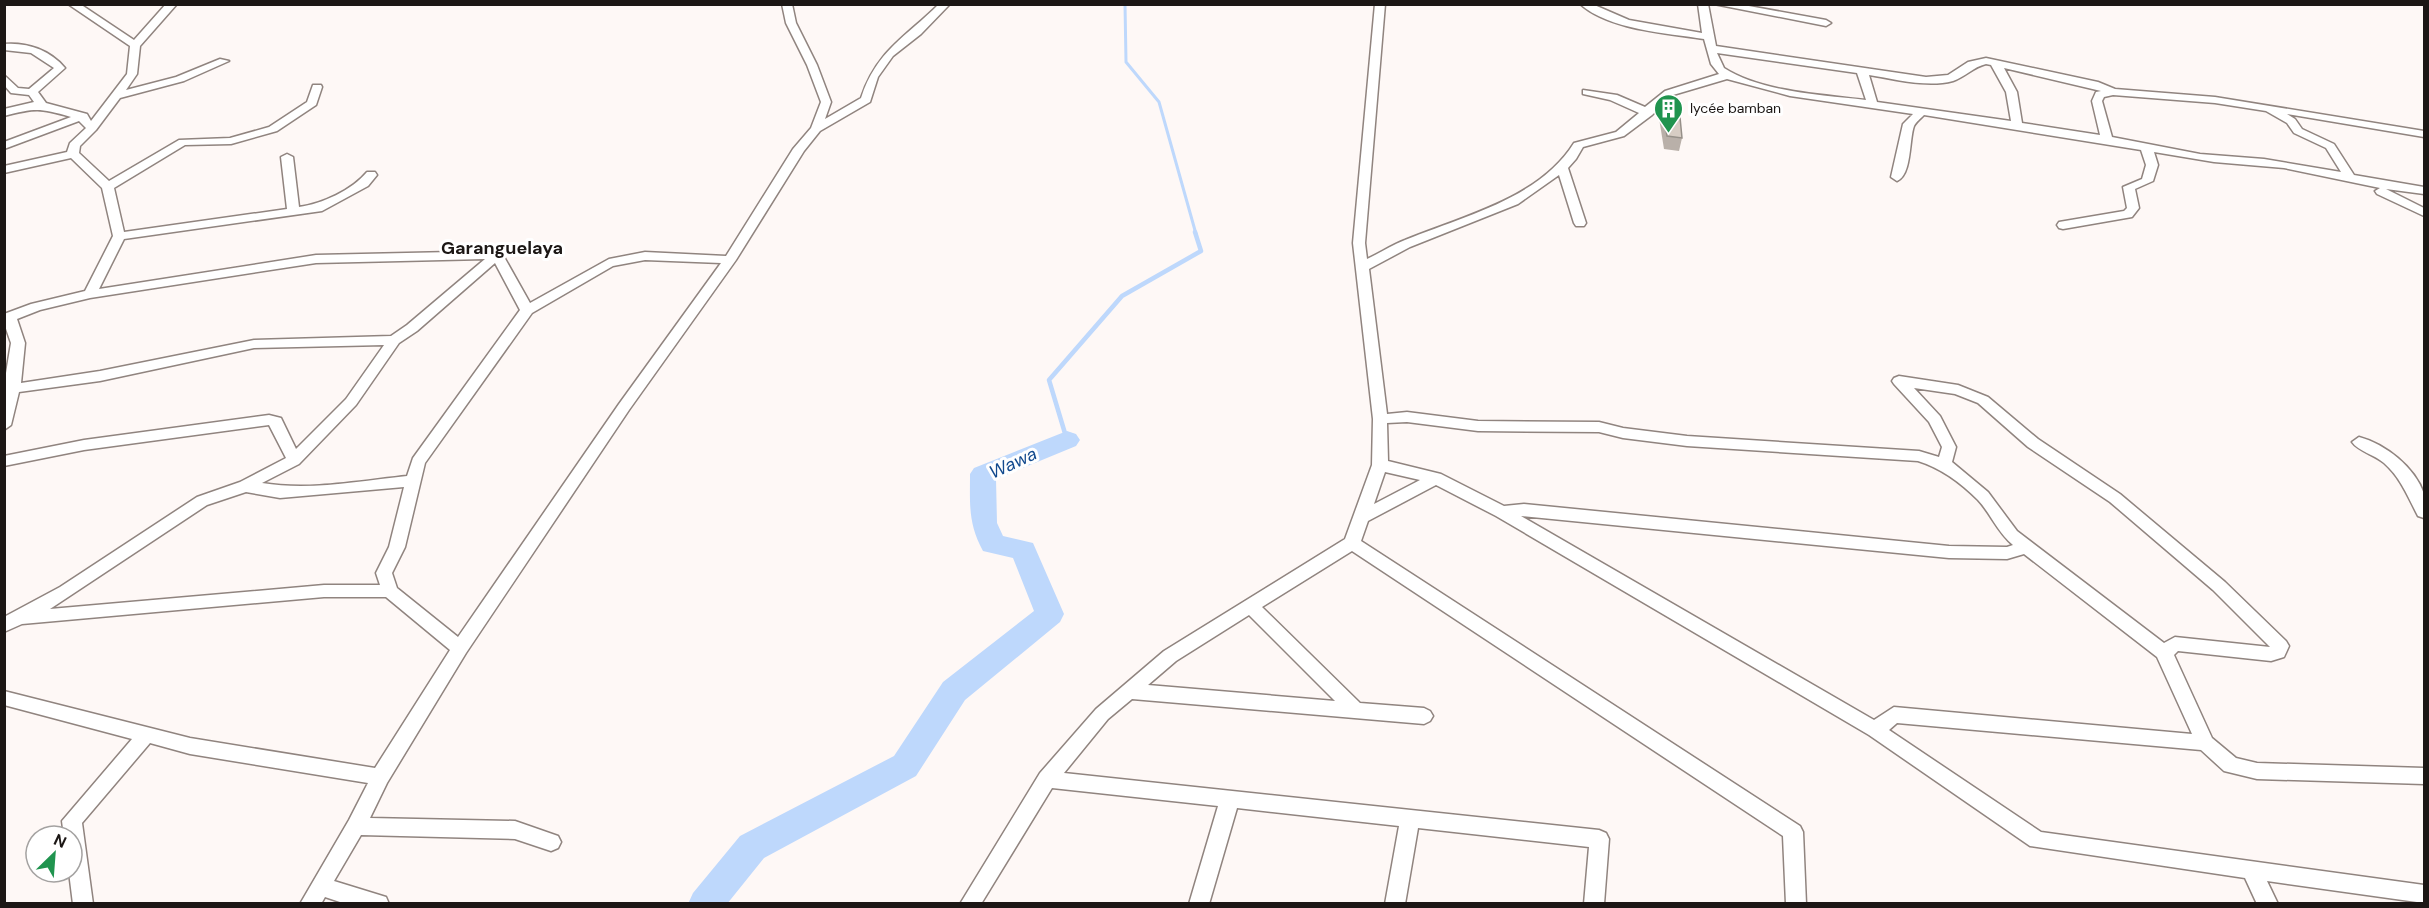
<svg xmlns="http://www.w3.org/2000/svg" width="2429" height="908" viewBox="0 0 2429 908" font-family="'DM Sans',sans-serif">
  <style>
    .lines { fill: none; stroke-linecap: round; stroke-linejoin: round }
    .stream-far1 { stroke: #bed8fc; stroke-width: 3 }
    .stream { stroke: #bed8fc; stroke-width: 4.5 }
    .river { fill: #bed8fc; fill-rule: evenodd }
    .minor-casing { stroke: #90847f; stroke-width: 3 }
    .minor { fill: #fff; fill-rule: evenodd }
    .wall { fill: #b9b0a9 }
    .building { fill: #d7cdc4; stroke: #969089; stroke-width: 1.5 }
    .labels { text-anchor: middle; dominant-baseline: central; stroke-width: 6; stroke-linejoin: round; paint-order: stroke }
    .far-poi-label { font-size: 14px; fill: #1c1715; stroke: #fff; text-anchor: start }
    .neighbourhood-label { font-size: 18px; font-weight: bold; fill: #1c1715; stroke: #fff }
    .water-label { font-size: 18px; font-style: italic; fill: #134a8e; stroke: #fff }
  </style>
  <rect width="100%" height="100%" fill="#fef8f6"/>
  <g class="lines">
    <!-- stream-far1 -->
    <path class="stream-far1" d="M1125,4l1,58 33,40 37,132"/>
    <!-- stream -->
    <path class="stream" d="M1067,440l-18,-60 73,-84 79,-45 -6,-19"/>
    <!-- river -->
    <path class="river" d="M1067,431l9,3 4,6 -4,6 -80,33 1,44 6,13 30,7 31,71 -4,8 -95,78 -49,76 -152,82 -37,46h-39l5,-11 47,-57 154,-80 49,-74 91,-71 -21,-53 -30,-7c-15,-28 -13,-46 -13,-77l4,-6z"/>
    <defs>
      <path id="minor" d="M68,4h12l54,36 32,-36h11l-37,42 -3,28 -11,16 50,-13 44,-18 9,2 -45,20 -64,17 -24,32 -16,16 -1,7 30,28 70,-41 51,-2 39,-11 38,-25 6,-17h8l1,2 -6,18 -39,26 -46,13 -46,1 -71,43 10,44 163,-23 -6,-52 6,-3 6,3 6,50c23,-3 53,-17 68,-35h8l2,3 -9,11 -46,25 -198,28 -25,50 217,-34 181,-4 6,4 27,48 79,-44 36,-7 81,4 67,-107 18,-21 10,-26 -14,-37 -21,-42 -4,-19h10l4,19 21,42 14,37 -6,17 36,-21c15,-47 45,-61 78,-94h11l-29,30 -28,22 -15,21 -8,25 -50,29 -16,20 -68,109 -107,150 -163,243 -79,130 -17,35 145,3 43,15 3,6 -3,6 -7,3 -36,-12 -154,-4 -27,46 52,16 3,7h-43l-21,-7 -4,7h-21l49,-84 19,-37 -178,-29 -40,-11 -68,80 11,81h-20l-4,-32h3v-36h-8l-2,-15 70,-82 -128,-34v-14l186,47 185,30 75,-118 -64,-53h-62l-302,27 -18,8v-15l56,-30 137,-90 43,-15 46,-24 -17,-33 -185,25 -80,16v-10l80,-16 185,-25 12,3 15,31 50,-50 38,-54 -130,3 -154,33 -81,11 -8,33 -7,5v-45l7,-42 -7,-20v-9l27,-10 54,-13 28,-55 -11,-48 -31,-30 -67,15v-7l63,-14 3,-9 16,-15 -7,-7 -75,28v-7l67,-25c-32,-9 -35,-9 -67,-1v-7l30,-7 -5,-7 -18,-2 -7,-8v-10l14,13 11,1 25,-21 -23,-15 -27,-3v-6c23,-2 46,6 61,24l-27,24 8,11 41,11 4,7 36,-47 3,-28zM485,259l-78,66 -16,11 -137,4 -154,31 -79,12 4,-40 -8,-24 23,-9 50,-12 226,-35zM645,260l76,3 -102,141 -161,233 -61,-49 -5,-15 13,-26 20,-84 107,-150 81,-47zM495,263l25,47 -107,148 -6,18c-47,5 -98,15 -145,7l37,-19 57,-59 43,-62 18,-12zM404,487l-15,60 -13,26 4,12h-56l-274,24 157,-104 39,-13 34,6z
        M1375,4h10l-20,239 2,16c13,-6 25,-14 38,-19 58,-24 134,-41 169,-97l42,-11 23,-19 -29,-13 -27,-6v-4l34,5 28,12 20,-16 54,-17 -8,-10 -7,-25c-37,-6 -95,-9 -124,-35h12l37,16 73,13 -4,-29h10l8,42 210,31 22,-2 20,-13 18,-4 112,24 17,7 100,8 209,34v6l-137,-23 8,5 7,10 32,15 20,31 70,12v7l-38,-5 38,19v8l-47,-22 -2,-3 5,-3 -96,-20 -70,-6 -60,-10 4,13 -5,16 -18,8 4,19 -7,9 -69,12 -4,-1 -2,-3 2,-3 65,-11 3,-3 -4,-21 19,-8 4,-14 -5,-15 -217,-35c-3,3 -8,7 -10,11 -5,13 -2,49 -17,55l-6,-4 12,-53 10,-10 -123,-18 -63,-17 -54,16 -21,20 -28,21 -41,11 -7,12 -8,9 18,55 -2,3h-8l-2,-3 -15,-48 -41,29 -108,43 -41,22 18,145 20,-2 71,9 121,1 24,6 64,8 232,15 20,6 3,-10 -13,-25 -35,-38 -2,-3 2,-3 5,-2 59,9 30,12 50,42 82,55 105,88 61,59 3,5 -5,11 -13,4 -93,-10 -4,4 38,83 24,20 21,5 167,5v16l-167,-5 -33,-8 -23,-21 -304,-27 -8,7 152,102 383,53v18l-157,-22 11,23h-21l-12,-26 -215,-32 -161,-111 -373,-219 -60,-31 -68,36 -7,20 439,285 3,6 3,72h-20l-3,-68 -431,-285 -90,56 98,96 64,5 6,3 3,5 -3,5 -6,3 -292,-25 -24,20 -44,54 535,57 7,3 3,6 -5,65h-20l5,-57 -171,-19 -13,76h-20l14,-78 -162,-18 -28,96h-20l29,-98 -166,-18 -71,116h-21l80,-131 56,-64 68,-58 181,-112 27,-74 1,-46 -20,-176zM1717,53l140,20 9,27c-43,-5 -105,-8 -142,-32zM1986,64l5,1 15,27 5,29 -134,-19 -8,-27c26,4 58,13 84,6 12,-4 20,-14 33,-17zM2004,68l97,23 -5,1 -4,9 8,34 -78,-12 -5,-31zM2113,95l102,8 51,8 21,12 7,10 32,15 15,24 -77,-13 -64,-5 -88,-17 -10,-36 2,-4zM1914,388l41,6 23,9 50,44 82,55 103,88 57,57 -95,-10 -11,6 -147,-112 -29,-39 -36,-30 4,-15 -16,-31zM1407,422l71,9 121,1 24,6 64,8 231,15c23,7 43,22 60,39 13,14 20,33 35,45l-6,2 -58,-1 -425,-42 -20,2 -63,-32 -53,-13 -1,-38zM1385,472l35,8 -46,24zM1521,516l428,42 58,1 17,-5 133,103 35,77 -298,-27 -20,13zM1249,615l86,86 -187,-16 28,-24z
        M1714,4h24l88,16 5,3 -5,3z
        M2359,437c26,7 56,30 65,57 2,7 0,16 0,24l-6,-2c-10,-19 -17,-38 -34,-53 -9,-8 -26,-12 -32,-21z"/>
    </defs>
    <!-- minor casing -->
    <use href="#minor" class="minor-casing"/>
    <!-- minor -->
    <use href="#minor" class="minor"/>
  </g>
  <!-- wall -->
  <path class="wall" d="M1662,105l20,33 -3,13 -15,-2 -5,-31z"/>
  <!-- building -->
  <path class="building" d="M1662,105l17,2 3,31 -15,-2z"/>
  <!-- icons -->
  <defs>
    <symbol id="building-pin" viewBox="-11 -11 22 30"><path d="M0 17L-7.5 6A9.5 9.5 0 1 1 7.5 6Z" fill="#20944f" stroke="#fff"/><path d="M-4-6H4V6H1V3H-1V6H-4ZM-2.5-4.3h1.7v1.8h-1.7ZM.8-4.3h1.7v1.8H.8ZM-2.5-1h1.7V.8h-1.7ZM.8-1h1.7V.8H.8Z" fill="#fff"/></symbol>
  </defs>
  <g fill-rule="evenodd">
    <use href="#building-pin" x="1652" y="92" width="33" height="45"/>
  </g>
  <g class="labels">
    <!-- far-poi labels -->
    <g class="far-poi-label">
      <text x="1690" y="108">lycée bamban</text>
    </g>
    <!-- neighbourhood labels -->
    <g class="neighbourhood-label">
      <text x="502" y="248">Garanguelaya</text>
    </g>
    <!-- water labels -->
    <g class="water-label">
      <text transform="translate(1013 463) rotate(-25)">Wawa</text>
    </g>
  </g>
  <!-- border -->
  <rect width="2429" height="908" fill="none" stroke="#1c1715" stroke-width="12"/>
  <!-- north arrow -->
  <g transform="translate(54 854) rotate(25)"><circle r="28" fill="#ffffff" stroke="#a4a2a1" stroke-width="1.5"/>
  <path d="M0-4.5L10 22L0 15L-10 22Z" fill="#20944f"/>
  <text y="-9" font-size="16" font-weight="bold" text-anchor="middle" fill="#1c1715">N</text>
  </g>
</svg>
